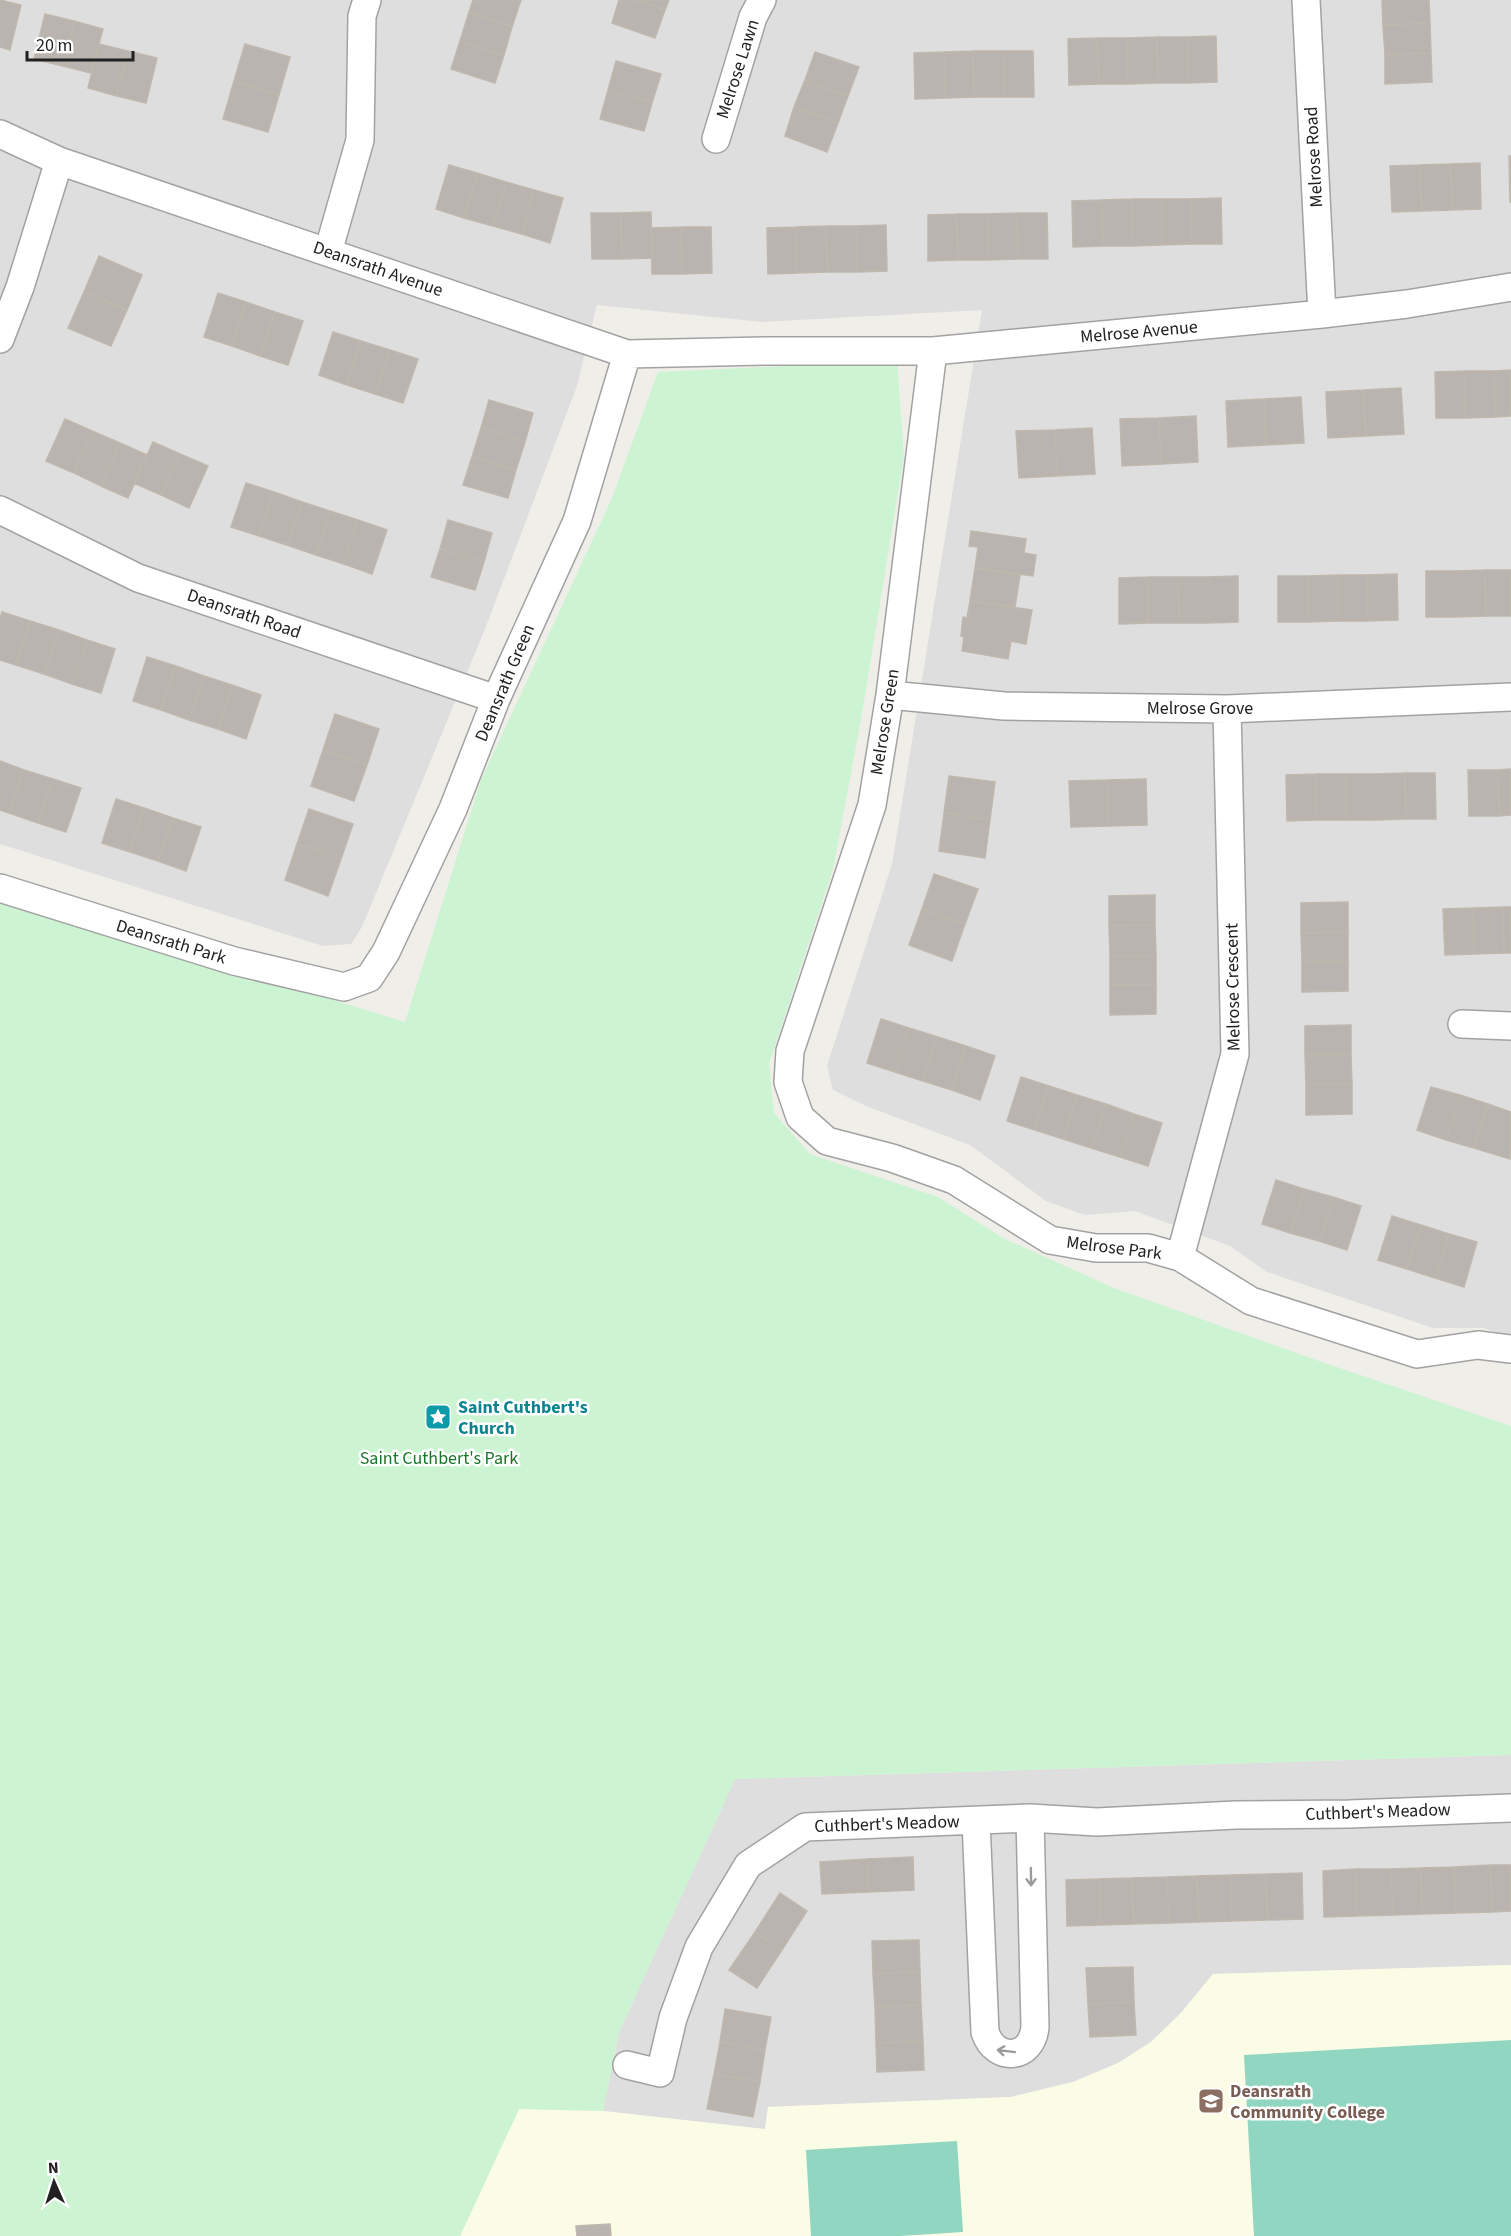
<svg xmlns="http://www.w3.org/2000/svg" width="1511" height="2236" viewBox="0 0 1511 2236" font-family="'Source Sans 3',sans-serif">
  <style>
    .residential { fill: #dfdede }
    .education { fill: #fafce6 }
    .park { fill: #ccf4d2 }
    .pitch { fill: #90d6c0 }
    .building { fill: #b9b4af; stroke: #c0b7ad; stroke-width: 1.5 }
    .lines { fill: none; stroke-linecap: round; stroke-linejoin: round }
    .minor-casing { stroke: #a2a2a2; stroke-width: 30 }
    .minor { stroke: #fff; stroke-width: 27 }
    .oneway { stroke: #9b9b9b }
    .labels { text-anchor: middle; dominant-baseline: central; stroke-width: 5; stroke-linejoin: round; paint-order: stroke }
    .street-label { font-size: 18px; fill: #212121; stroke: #fff }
    .culture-label { font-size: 18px; font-weight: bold; fill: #0d838f; stroke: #fff; text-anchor: start }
    .park-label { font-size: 18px; fill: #197528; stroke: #fff }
    .education-label { font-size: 18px; font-weight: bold; fill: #785e54; stroke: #fff; text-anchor: start }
  </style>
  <rect width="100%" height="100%" fill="#f0eee9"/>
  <!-- residential -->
  <path class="residential" d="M0,0h1511v1337l-28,-9h-50l-166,-56 -37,-26 -95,-35 -50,4 -39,-14 -76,-56 -104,-39 -33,-16 -6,-24 65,-202 90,-554 -220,12 -165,-17 -20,81 -92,243 -123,298 -11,17 -28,2 -323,-102z
    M1511,1755v210l-298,9 -32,39 -30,29 -33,21 -45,19 -62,15 -243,10 -3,22 -162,-18 16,-79 116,-253z"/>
  <!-- education -->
  <path class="education" d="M1511,1965v271h-1051l59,-127 84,2 162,18 3,-22 243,-10 62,-15 45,-19 33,-21 30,-29 32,-39z"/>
  <!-- park -->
  <path class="park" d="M897,361l7,95 -43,264 -28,149 -64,195 5,49 36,41 128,43 65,41 111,50 208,74 189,64v329l-776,24 -116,253 -16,79 -84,-2 -59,127h-460v-1339l405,125 76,-242 131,-282 46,-126z"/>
  <!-- pitch -->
  <path class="pitch" d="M1511,2040v196h-257l-10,-181z
    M957,2141l6,91 -63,4h-89l-5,-86z"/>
  <!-- building -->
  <path class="building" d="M0,0l21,5 -11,45 -10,-3z
    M473,0h48l-9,27 -43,-15z
    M619,0h18l28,10 -10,28 -43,-15z
    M637,0h32l-4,10z
    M1382,0h47l1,23 -47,2z
    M469,12l43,15 -8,28 -44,-14z
    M45,14l29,7 -11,45 -29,-7z
    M74,21l29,8 -12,44 -28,-7z
    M1430,23l1,30 -46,2 -2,-30z
    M1216,36l1,46 -29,1 -1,-46z
    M1157,37l1,46 -30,1 -1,-46z
    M1157,37h30l1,46h-30z
    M1097,38l2,46 -30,1 -1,-46z
    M1097,38h30l1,46h-29z
    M460,41l44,14 -9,28 -44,-14z
    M99,44l29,7 -11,45 -29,-8z
    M245,44l45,13 -11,38 -45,-14z
    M128,51l29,7 -11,45 -29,-7z
    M973,51l1,46 -29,1 -1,-46z
    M973,51h30l1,46h-30z
    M1003,51h30l1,46h-30z
    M815,52l44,15 -11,29 -43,-16z
    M944,52l1,46 -30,1 -1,-46z
    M1431,53l1,29 -47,2v-29z
    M616,61l45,13 -9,29 -44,-13z
    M805,80l43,16 -10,27 -44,-16z
    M234,81l45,14 -11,37 -45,-13z
    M608,90l44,13 -8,28 -44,-12z
    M794,107l44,16 -11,29 -42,-16z
    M1509,156h2v46h-1z
    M1480,163l1,46 -29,1 -2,-46z
    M1450,164l2,46 -30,1 -2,-46z
    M449,165l28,8 -13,45 -28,-9z
    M1420,165l2,46 -30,1 -2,-46z
    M477,173l29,9 -13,44 -29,-8z
    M506,182l28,8 -12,44 -29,-8z
    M534,190l29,8 -13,45 -28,-9z
    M1221,198l1,46h-30l-1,-45z
    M1132,199l1,47h-30l-1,-46z
    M1132,199h30v46l-29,1z
    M1162,199h29l1,45 -30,1z
    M1102,200l1,46 -30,1 -1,-46z
    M651,212l1,46 -30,1 -1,-46z
    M591,213h30l1,46h-30z
    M1017,213l1,46 -30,1 -1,-46z
    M1017,213h30l1,46h-30z
    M957,214l1,46 -30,1v-46z
    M957,214h30l1,46h-30z
    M886,225l1,46 -30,1 -1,-46z
    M826,226l1,46 -30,1 -1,-46z
    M826,226h30l1,46h-30z
    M681,227l1,47h-30l-1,-46z
    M681,227h30l1,46 -30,1z
    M796,227l1,46 -29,1 -1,-46z
    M99,256l43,19 -15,35 -43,-18z
    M84,292l43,18 -16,36 -43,-18z
    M218,293l28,9 -14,44 -28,-9z
    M246,302l29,10 -15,44 -28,-10z
    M275,312l28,9 -15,44 -28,-9z
    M333,332l28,9 -14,44 -28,-10z
    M361,341l29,9 -15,44 -28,-9z
    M390,350l28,9 -15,44 -28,-9z
    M1511,370v46l-16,1 -1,-46z
    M1464,371l1,47h-29l-1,-46z
    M1464,371h30l1,46 -30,1z
    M1401,388l3,46 -38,2 -2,-46z
    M1364,390l2,46 -38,2 -2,-46z
    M1301,397l3,46 -38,2 -2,-46z
    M1264,399l2,46 -38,2 -2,-46z
    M489,400l44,13 -8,29 -44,-14z
    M1196,416l2,46 -37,2 -2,-46z
    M1159,418l2,46 -39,2 -2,-47z
    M65,419l27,12 -18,42 -28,-12z
    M481,428l44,14 -9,28 -44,-13z
    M1092,428l3,46 -38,2 -2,-46z
    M1055,430l2,46 -38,2 -3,-47z
    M92,431l28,12 -19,43 -27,-13z
    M153,442l27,12 -19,41 -27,-12z
    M120,443l27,12 -19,43 -27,-12z
    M180,454l28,12 -19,42 -28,-13z
    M472,457l44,13 -8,28 -45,-13z
    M246,483l28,9 -15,44 -28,-9z
    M274,492l28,10 -15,43 -28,-9z
    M302,502l28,9 -14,44 -29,-10z
    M330,511l28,9 -14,44 -28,-9z
    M358,520l29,10 -15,44 -28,-10z
    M448,520l44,13 -8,29 -44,-13z
    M971,531l55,8 -2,14 12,2 -3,21 -58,-8 3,-21 -9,-1z
    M440,549l44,13 -9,28 -44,-13z
    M975,568l45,7 -5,32 -45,-6z
    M1485,570l1,46 -30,1v-46z
    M1485,570h26v46h-25z
    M1426,571h30v46h-30z
    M1397,574l1,46 -30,1 -1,-46z
    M1338,575v46l-30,1v-46z
    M1338,575h29l1,46h-30z
    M1238,576v46l-30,1v-46z
    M1278,576h30v46h-30z
    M1148,577l1,46 -30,1v-46z
    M1148,577h30l1,46h-30z
    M1178,577h30v46h-29z
    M970,601l62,9 -6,34 -15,-3 -3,18 -46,-8 2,-14 -3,-1 2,-19 4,1z
    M2,612l28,9 -14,44 -16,-5v-42z
    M30,621l29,9 -15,44 -28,-9z
    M59,630l28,10 -15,44 -28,-10z
    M87,640l28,9 -14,44 -29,-9z
    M147,657l29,9 -15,44 -28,-9z
    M176,666l28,10 -15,44 -28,-10z
    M204,676l28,9 -14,44 -29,-9z
    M232,685l29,10 -15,44 -28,-10z
    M335,714l44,15 -12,36 -44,-15z
    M323,750l44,15 -13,36 -43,-15z
    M0,761l24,9 -15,43 -9,-3z
    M1511,769v46l-12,1 -1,-46z
    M24,770l29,9 -15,44 -29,-10z
    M1468,770h30l1,46h-30z
    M1405,773l1,46 -30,1v-46z
    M1405,773h30l1,46h-30z
    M1316,774l1,46 -30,1 -1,-46z
    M1316,774h30v46h-29z
    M1346,774h30v46h-30z
    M949,776l46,6 -5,38 -46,-7z
    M53,779l28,9 -15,44 -28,-9z
    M1146,779l1,46 -38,1 -1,-46z
    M1108,780l1,46 -38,1 -2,-46z
    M116,799l28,9 -14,44 -28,-9z
    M144,808l29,10 -15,43 -28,-9z
    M309,809l44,15 -12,35 -44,-15z
    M944,813l46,7 -5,38 -46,-7z
    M173,818l28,9 -15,44 -28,-10z
    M297,844l44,15 -13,37 -43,-16z
    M934,874l44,15 -13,35 -43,-15z
    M1155,895v30l-46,1v-30z
    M1348,902v30l-47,1v-30z
    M1503,907l1,46 -30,1 -1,-46z
    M1503,907h8v46h-7z
    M1473,908l1,46 -29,1 -2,-46z
    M922,909l43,15 -13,37 -43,-16z
    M1155,925l1,30 -46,1 -1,-30z
    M1348,932v29l-46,1 -1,-29z
    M1156,955v29l-46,1v-29z
    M1348,961v30l-46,1v-30z
    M1156,984v30l-46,1v-30z
    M881,1019l28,9 -14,44 -28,-9z
    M1351,1025v29l-46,1v-29z
    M909,1028l29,9 -15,44 -28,-9z
    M938,1037l28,9 -14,44 -29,-9z
    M966,1046l29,10 -15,44 -28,-10z
    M1351,1054l1,30 -46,1 -1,-30z
    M1021,1077l28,9 -14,44 -28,-9z
    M1352,1084v30l-46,1v-30z
    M1049,1086l28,9 -14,44 -28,-9z
    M1431,1087l29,8 -14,45 -29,-10z
    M1077,1095l29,9 -15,44 -28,-9z
    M1460,1095l28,9 -14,44 -28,-8z
    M1106,1104l28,10 -14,43 -29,-9z
    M1488,1104l23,8 -1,47 -36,-11z
    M1134,1114l28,9 -14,43 -28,-9z
    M1276,1180l28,9 -14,44 -28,-9z
    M1304,1189l29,8 -14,44 -29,-8z
    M1333,1197l28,9 -14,44 -28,-9z
    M1392,1216l29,9 -14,44 -29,-9z
    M1421,1225l28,9 -14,44 -28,-9z
    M1449,1234l28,8 -13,45 -29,-9z
    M913,1857l1,33 -46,2 -1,-33z
    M867,1859l1,33 -46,2 -2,-32z
    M1490,1865l2,47 -36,1 -2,-46z
    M1490,1865h21v46l-19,1z
    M1454,1867l2,46 -34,1 -1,-46z
    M1421,1868l1,46 -29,1 -2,-46z
    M1356,1869l1,47 -33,1 -1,-46z
    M1356,1869h35l2,46 -36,1z
    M1302,1873l1,46 -36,1 -1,-46z
    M1266,1874l1,46 -35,1 -1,-46z
    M1231,1875l1,46 -33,1 -2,-46z
    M1197,1876l2,46 -30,1 -2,-46z
    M1167,1877l2,46 -35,1 -2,-46z
    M1132,1878l2,46 -34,1 -1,-46z
    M1099,1879l1,46 -33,1 -1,-46z
    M780,1893l27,18 -25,39 -27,-18z
    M755,1932l27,18 -25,38 -28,-18z
    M919,1940l1,32 -47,2 -1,-33z
    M1133,1967l1,35 -46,2 -2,-36z
    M920,1972l1,33 -46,2 -2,-33z
    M1134,2002l2,33 -46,2 -2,-33z
    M921,2005l2,36 -47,2 -1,-36z
    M725,2009l46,8 -6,33 -45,-8z
    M923,2041l1,29 -47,2 -1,-29z
    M720,2042l45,8 -5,32 -46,-8z
    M714,2074l46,8 -7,35 -46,-8z
    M610,2224l1,12h-34l-1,-10z"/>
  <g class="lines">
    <defs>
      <path id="minor" d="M1306,0l16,314
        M0,134l59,27 568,193 138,-3h168l389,-37 85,-10 104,-17
        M716,139l37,-122 9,-17
        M328,252l32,-112 2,-124 5,-16
        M0,339l20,-52 39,-126
        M933,351l-43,344 -18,110 -82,246 -2,31 12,35 27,24 65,17 62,22 96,60 46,8h52l32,9 71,44 166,53 61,-9 33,4
        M0,510l138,68 358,121
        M890,695l114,11 223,3 284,-12
        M0,888l234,73 110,26 25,-9 17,-26 67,-143 43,-110 81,-178 50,-167
        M1462,1024l49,2
        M1180,1257l55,-203 -8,-345
        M976,1821l9,211c10,31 47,28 50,-5l-5,-209
        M627,2065l33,8 13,-55 26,-71 49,-82 57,-38 225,-9 67,4 139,-7 113,-1 162,-6"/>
    </defs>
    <!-- minor casing -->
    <use href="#minor" class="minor-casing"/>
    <!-- minor -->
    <use href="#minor" class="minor"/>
  </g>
  <!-- one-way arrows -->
  <defs><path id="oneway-shaft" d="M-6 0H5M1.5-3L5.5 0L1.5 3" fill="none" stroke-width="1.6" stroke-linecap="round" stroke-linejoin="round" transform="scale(1.5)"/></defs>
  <g class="oneway">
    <use href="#oneway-shaft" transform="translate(1031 1877) rotate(89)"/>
    <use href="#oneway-shaft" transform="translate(1006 2051) rotate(-173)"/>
  </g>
  <!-- icons -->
  <defs>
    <symbol id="sight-square" viewBox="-11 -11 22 22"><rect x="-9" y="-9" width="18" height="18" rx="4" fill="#0f9aa8" stroke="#fff"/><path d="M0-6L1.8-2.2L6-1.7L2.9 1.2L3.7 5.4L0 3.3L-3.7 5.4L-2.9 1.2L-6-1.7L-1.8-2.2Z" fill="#fff"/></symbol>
    <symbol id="school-square" viewBox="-11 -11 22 22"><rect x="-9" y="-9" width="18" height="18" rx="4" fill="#8d6e63" stroke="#fff"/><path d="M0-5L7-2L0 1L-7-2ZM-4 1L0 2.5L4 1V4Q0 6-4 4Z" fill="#fff"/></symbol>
  </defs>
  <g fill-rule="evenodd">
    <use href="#sight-square" x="423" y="1402" width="30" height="30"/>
    <use href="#school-square" x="1196" y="2086" width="30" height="30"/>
  </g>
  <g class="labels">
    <!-- street labels -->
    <g class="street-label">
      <text transform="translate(738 69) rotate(-72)">Melrose Lawn</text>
      <text transform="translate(1314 157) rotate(-93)">Melrose Road</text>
      <text transform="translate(378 269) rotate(19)">Deansrath Avenue</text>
      <text transform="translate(1139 332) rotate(-5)">Melrose Avenue</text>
      <text transform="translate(244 614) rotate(19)">Deansrath Road</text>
      <text transform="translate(505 683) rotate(-67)">Deansrath Green</text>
      <text x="1200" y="708">Melrose Grove</text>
      <text transform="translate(885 722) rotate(-81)">Melrose Green</text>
      <text transform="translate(171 942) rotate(17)">Deansrath Park</text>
      <text transform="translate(1233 987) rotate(-91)">Melrose Crescent</text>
      <text transform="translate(1114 1248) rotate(7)">Melrose Park</text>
      <text transform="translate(1378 1812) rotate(-2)">Cuthbert's Meadow</text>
      <text transform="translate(887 1824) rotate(-2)">Cuthbert's Meadow</text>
    </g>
    <!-- culture labels -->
    <g class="culture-label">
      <text x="458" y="1407">Saint Cuthbert's<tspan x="458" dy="21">Church</tspan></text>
    </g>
    <!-- park labels -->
    <g class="park-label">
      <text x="439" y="1458">Saint Cuthbert's Park</text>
    </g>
    <!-- education labels -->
    <g class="education-label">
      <text x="1230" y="2091">Deansrath<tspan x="1230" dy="21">Community College</tspan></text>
    </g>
  </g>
  <!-- north arrow -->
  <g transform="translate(54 2182) rotate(357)" stroke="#ffffff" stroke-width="4.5" paint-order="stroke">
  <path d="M0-4.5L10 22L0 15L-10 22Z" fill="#212121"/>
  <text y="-9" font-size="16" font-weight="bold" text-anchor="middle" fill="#212121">N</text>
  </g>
  <!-- scale -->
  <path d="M27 51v9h106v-9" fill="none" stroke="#212121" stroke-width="3"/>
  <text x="36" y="51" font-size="18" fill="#212121" stroke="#ffffff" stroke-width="4.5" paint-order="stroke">20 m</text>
</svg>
